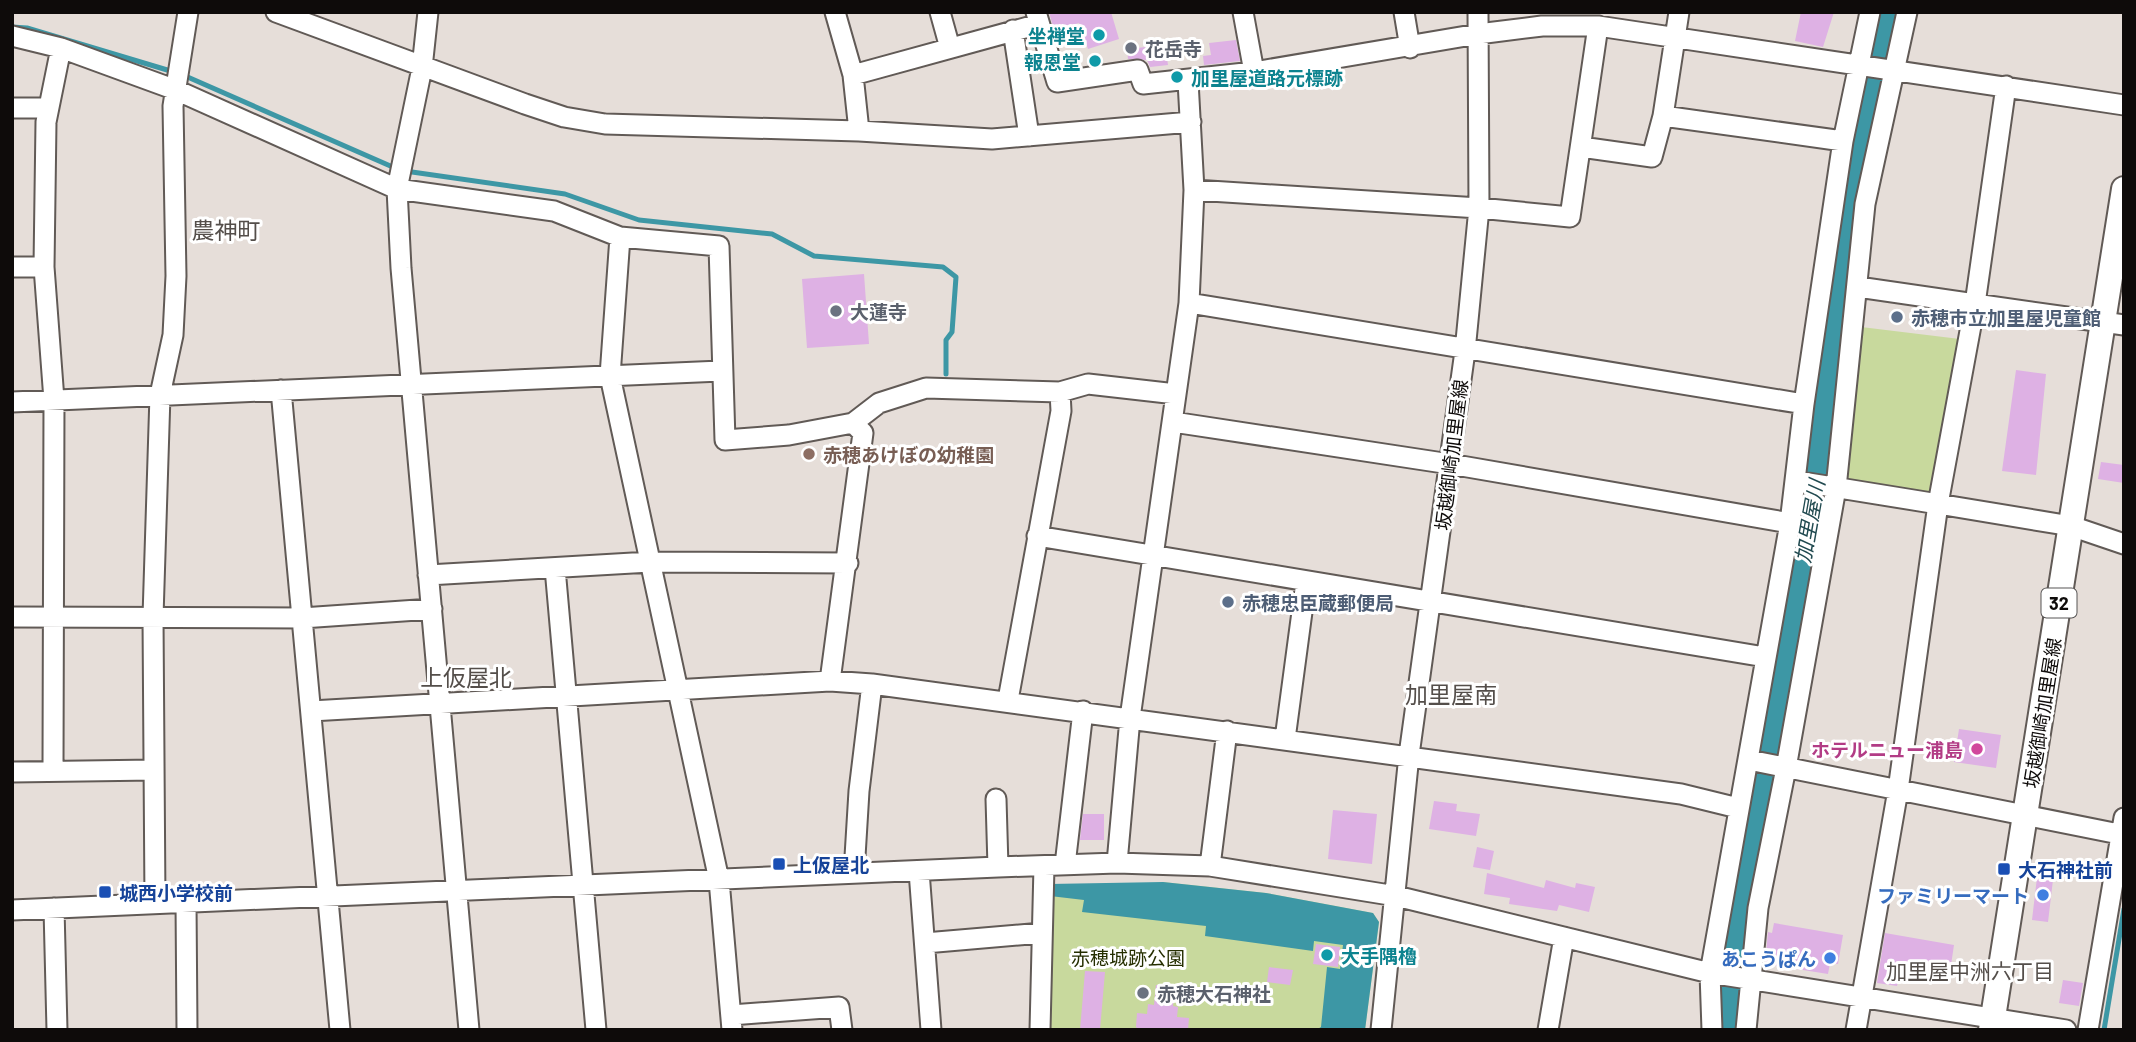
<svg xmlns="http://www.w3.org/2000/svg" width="2136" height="1042" viewBox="0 0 2136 1042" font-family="Barlow,'Noto Sans JP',sans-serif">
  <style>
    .green { fill: #c8d99d }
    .water { fill: #3d97a5 }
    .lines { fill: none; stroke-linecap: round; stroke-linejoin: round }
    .stream { stroke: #3d97a5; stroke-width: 5 }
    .river { stroke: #3d97a5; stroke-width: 30 }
    .building { fill: #deb1e4 }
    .minor-casing { stroke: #615a56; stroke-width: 23 }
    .major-casing { stroke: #615a56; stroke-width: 28 }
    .minor { stroke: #fff; stroke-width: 19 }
    .major { stroke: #fff; stroke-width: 24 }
    .culture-dot { fill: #0f9aa8; stroke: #fff; stroke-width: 2.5 }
    .worship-dot { fill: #6b7280; stroke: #fff; stroke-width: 2.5 }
    .service-dot { fill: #5c6f8a; stroke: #fff; stroke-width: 2.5 }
    .education-dot { fill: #8d6e63; stroke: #fff; stroke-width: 2.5 }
    .hotel-dot { fill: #d1479c; stroke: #fff; stroke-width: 2.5 }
    .transit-dot { fill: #1a4fb4; stroke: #fff; stroke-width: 2.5 }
    .shop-dot { fill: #3f7fe0; stroke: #fff; stroke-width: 2.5 }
    .labels { text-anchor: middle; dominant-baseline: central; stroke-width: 6; stroke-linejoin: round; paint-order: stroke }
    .shield { fill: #fff; stroke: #565454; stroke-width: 2 }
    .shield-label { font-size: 18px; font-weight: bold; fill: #0e0b0a }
    .culture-label { font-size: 19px; font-weight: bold; fill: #0d838f; stroke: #fff; text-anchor: end }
    .worship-label { font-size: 19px; font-weight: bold; fill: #5b616d; stroke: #fff; text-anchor: start }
    .service-label { font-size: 19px; font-weight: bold; fill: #4e5e75; stroke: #fff; text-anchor: start }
    .education-label { font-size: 19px; font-weight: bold; fill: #785e54; stroke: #fff; text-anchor: start }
    .street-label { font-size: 19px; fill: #0e0b0a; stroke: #fff }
    .hotel-label { font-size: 19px; font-weight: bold; fill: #b23c85; stroke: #fff; text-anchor: end }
    .transit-label { font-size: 19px; font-weight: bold; fill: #164399; stroke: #fff; text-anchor: start }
    .shop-label { font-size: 19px; font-weight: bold; fill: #366cbe; stroke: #fff; text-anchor: end }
    .park-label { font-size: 19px; fill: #252e00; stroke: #fff }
    .water-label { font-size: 21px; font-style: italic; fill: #214a50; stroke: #fff }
    .neighbourhood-label { font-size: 21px; fill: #544e4a; stroke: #fff }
    .quarter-label { font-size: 23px; fill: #544e4a; stroke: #fff }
  </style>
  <rect width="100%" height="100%" fill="#e6ded9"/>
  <!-- green -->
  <path class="green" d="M1853,326l115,14 -30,164 -102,-16z
    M1163,882l103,11 107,20 6,9 -14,108h-318l3,-134z"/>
  <!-- water -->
  <path class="water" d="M1163,882l103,11 107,20 6,9 -14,108h-49l5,-3 6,-60 13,2 3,-24 -29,-4 -1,10 -108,-15 1,-10 -124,-14 2,-12 -34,-4 -1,-12z"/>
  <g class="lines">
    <!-- stream -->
    <path class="stream" d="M12,27l15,1 147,44
      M183,75l212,93
      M405,171l160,23 74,26 133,14 42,22 129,11 13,10 -4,55 -6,8v34
      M2104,1030l20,-121"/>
    <!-- river -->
    <path class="river" d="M1731,1030l1,-79 88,-495 27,-229 43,-215"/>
  </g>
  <!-- building -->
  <path class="building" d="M1049,12h62l8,27 -31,10 -9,-26 -25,7z
    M1801,12h33l-11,35 -28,-6z
    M1236,40l4,21 -36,4 -1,-9 8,-1 -2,-12z
    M1165,45l3,20 -18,2 -3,-7 -19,-1 -1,-10z
    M864,274l5,70 -62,4 -5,-69z
    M2016,370l30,4 -10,101 -34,-4z
    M2101,462l23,3v18l-26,-4z
    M1959,729l42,6 -5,33 -42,-6z
    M1434,801l23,3 -1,7 24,3 -4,22 -47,-7z
    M1333,810l44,4 -5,50 -44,-5z
    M1083,814h21v26h-24z
    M1477,847l17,4 -4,19 -17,-3z
    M2038,869l16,2 -6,51 -16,-2z
    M1487,873l57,15 2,-8 29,8 1,-5 19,4 -6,25 -30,-7 -2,6 -48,-7 1,-6 -26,-4z
    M1774,923l69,12 -5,29 -8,-1 -2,11 -63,-10 3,-32 4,1z
    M1885,933l69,12 -3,20 -29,-5v5l-8,-1 -2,10 -12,-2 -3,14 -20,-3z
    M1316,944l24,3 -2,20 -25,-3z
    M1269,967l24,3 -3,15 -23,-3z
    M1085,971l20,1 -5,58h-20z
    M2063,980l20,3 -4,23 -20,-3z
    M1156,985l18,1 -1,20 5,1 -1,10 12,1 -1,12h-49l-3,-3 1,-14 10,1 1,-10 6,1z"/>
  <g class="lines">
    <defs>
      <path id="minor" d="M276,12l249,92 39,13 41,7 254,7 133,8 199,-17
        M428,12l-6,56 -25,121 4,79 68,762
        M835,12l18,63 6,56
        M940,12l10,36
        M1036,12l21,70 81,-12 5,14 111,-12
        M1243,12l11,60 224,-38 64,-8h56l526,79
        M1404,12l6,36
        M1679,12l-16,104 180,25 27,-129
        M1013,30l16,106
        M12,36l49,12 115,42 221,99 157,22 66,26 99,9 6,194 64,-5 64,-12 26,-20 47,-15 134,4 28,-8 88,10
        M853,75l186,-51
        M2006,86l-31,218 149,21
        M12,108h35
        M1581,147l71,10 11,-41
        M1194,190l285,18 91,9 28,-191
        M620,237l-10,139 109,504 13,150
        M12,267h32
        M1858,287l117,17 -37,200 133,22 53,18
        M1189,303l615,101
        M281,390l59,640
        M12,402l709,-31
        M1173,422l277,42 340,59
        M1796,481l142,23 -40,286 -42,240
        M1037,536l728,121
        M555,568l41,462
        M428,575l222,-13 198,1
        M12,617l290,1 130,-9
        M830,681l33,-248 -10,-10
        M1008,700l53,-289 -1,-19
        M311,711l519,-30 42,3 809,110 57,14
        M1285,739l21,-157
        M1749,760l375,75
        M53,771l1,-371 -10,-133 2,-145 15,-74
        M12,772l142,-2
        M996,799l2,68
        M1117,863l13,-145 59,-415 5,-113 -6,-109
        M1065,865l18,-154
        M1210,866l17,-135
        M919,871l12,159
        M854,873l5,-82 13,-107
        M186,902l1,128
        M155,903l-2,-286 7,-222 13,-60 3,-59 -3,-170 15,-94
        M54,908l3,122
        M12,910l986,-43 119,-4 93,3 186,30 314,77 356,57
        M925,943l117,-10
        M731,1015l108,-8 3,23
        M1040,1030l4,-164
        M1381,1030l28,-275 56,-404 14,-143 -1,-196
        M1548,1030l16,-93
        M1712,1030l-2,-57 80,-450 14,-119 39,-263
        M1746,1030l12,-122 28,-140 50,-280 29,-284 42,-192
        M2088,1030l36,-212"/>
      <path id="major" d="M1991,1030l133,-841"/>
    </defs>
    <!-- minor casing -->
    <use href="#minor" class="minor-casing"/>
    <!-- major casing -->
    <use href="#major" class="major-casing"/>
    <!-- minor -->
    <use href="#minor" class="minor"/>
    <!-- major -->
    <use href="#major" class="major"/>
  </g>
  <!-- markers -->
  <g class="culture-dot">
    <circle cx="1099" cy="35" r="7"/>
    <circle cx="1095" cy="61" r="7"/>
    <circle cx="1177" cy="77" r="7"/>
    <circle cx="1327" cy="955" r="7"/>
  </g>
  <g class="worship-dot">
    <circle cx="1131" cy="48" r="7"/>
    <circle cx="836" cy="311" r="7"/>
    <circle cx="1143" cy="993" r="7"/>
  </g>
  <g class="service-dot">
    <circle cx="1897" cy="317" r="7"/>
    <circle cx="1228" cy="602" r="7"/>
  </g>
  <circle class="education-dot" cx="809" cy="454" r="7"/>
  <circle class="hotel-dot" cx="1977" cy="749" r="7"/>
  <g class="transit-dot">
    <rect x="772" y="857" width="14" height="14" rx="3.5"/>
    <rect x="1997" y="862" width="14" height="14" rx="3.5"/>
    <rect x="98" y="885" width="14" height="14" rx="3.5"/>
  </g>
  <g class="shop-dot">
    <circle cx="2043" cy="895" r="7"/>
    <circle cx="1830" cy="958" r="7"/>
  </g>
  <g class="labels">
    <!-- shield labels -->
    <rect class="shield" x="2041.5" y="588.5" width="35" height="29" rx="5"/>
    <g class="shield-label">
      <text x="2059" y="603">32</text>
    </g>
    <!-- culture labels -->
    <g class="culture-label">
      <text x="1085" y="35">坐禅堂</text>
      <text x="1081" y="61">報恩堂</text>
      <text x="1191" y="77" text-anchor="start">加里屋道路元標跡</text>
      <text x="1341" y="955" text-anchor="start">大手隅櫓</text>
    </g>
    <!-- worship labels -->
    <g class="worship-label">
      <text x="1145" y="48">花岳寺</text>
      <text x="850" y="311">大蓮寺</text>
      <text x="1157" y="993">赤穂大石神社</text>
    </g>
    <!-- service labels -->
    <g class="service-label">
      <text x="1911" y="317">赤穂市立加里屋児童館</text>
      <text x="1242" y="602">赤穂忠臣蔵郵便局</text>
    </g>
    <!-- education labels -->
    <g class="education-label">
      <text x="823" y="454">赤穂あけぼの幼稚園</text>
    </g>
    <!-- street labels -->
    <g class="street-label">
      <text transform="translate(1451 455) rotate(-83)">坂越御崎加里屋線</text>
      <text transform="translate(2042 713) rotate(-81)">坂越御崎加里屋線</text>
    </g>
    <!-- hotel labels -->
    <g class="hotel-label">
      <text x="1963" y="749">ホテルニュー浦島</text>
    </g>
    <!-- transit labels -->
    <g class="transit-label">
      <text x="793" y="864">上仮屋北</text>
      <text x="2018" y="869">大石神社前</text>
      <text x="119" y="892">城西小学校前</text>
    </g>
    <!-- shop labels -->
    <g class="shop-label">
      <text x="2029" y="895">ファミリーマート</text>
      <text x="1816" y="958">あこうぱん</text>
    </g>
    <!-- park labels -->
    <g class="park-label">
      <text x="1128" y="957">赤穂城跡公園</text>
    </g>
    <!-- water labels -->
    <g class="water-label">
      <text transform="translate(1809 521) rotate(-80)">加里屋川</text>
    </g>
    <!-- neighbourhood labels -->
    <g class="neighbourhood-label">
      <text x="1970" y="970">加里屋中洲六丁目</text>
    </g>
    <!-- quarter labels -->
    <g class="quarter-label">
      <text x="226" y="230">農神町</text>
      <text x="466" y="677">上仮屋北</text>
      <text x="1451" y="694">加里屋南</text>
    </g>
  </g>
  <!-- border -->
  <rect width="2136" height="1042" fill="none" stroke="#0e0b0a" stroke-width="28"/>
</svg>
